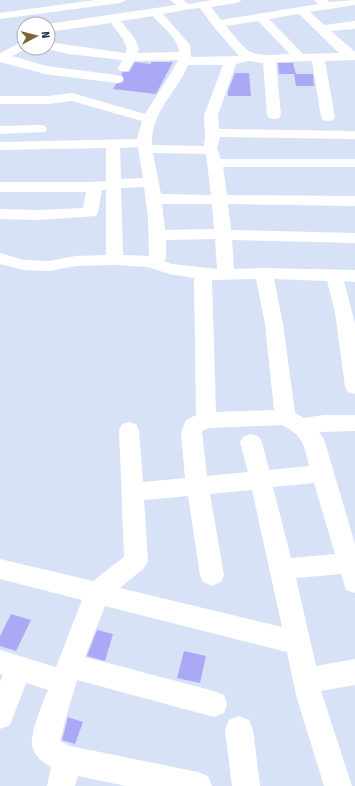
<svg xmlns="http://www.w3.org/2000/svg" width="355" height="786" viewBox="0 0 355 786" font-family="'Fira Sans Condensed',sans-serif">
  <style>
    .building { fill: #aba9f6 }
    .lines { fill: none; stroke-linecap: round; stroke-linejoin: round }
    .minor { fill: #fff; fill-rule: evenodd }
  </style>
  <rect width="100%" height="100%" fill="#d8e2f7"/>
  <!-- building -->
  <path class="building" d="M135,62l16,2v-2h22l-17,32 -43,-5 3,-5 7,-2 1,-3 -3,-5 2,-2h6z
    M278,63h15l3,11h-17z
    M235,73h14l2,23h-23v-5z
    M294,74h19l1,12h-18z
    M11,614l20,6 -15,31 -16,-5v-10z
    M97,630l16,4 -8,27 -18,-5z
    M184,651l22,5 -6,27 -23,-5z
    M68,717l15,5 -8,22 -13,-4z"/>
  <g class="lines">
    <!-- minor -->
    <path class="minor" d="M95,0h31l-6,3 -120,16v-6z
      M170,0h13l6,4 23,-4h30l-6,3 -25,4 10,13 97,-16 -4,-4h13l2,2 26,-2v5l-45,7 14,13 31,-4v8l-24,2 24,21v8l-30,1 10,56 -2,3 -5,1 -5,-1 -2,-3 -9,-56 -36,1 5,53 -2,3 -5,1 -5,-1 -2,-3 -4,-52 -15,-2 -12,3 -18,51 1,14 136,2v8l-135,-2 -3,11 4,11h134v8h-132l4,28 128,1v10l-127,-2 3,26 124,3v10l-123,-3 2,29 30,-1 91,2v12l-11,-1 11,43v70l-7,-2 -3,-5 -10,-75 -8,-31 -53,-2 9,45 12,89 9,5 20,-3h31v16l-36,1 5,7 31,105v49l-9,-3 -5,-16 -45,4 20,88 39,-7v26l-34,6 31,95h-28l-28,-91 -9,-43 -182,-46 -20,51 129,34 10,4 3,9 -3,9 -10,4 -137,-37 -11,37 -6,24 10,5 128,26 10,4 4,10h-86l-48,-10 -3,10h-28l4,-19c-9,-5 -18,-12 -19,-23 -1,-12 11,-43 16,-54l-22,-7 -16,42 -10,4v-47l3,-7 -3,-1v-24l56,17 26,-67 -82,-21v-20l93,22 31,-24 -5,-127 3,-6 7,-2 7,2 3,6 4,52 42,-4 -4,-45 5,-13 10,-5 -2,-137 -25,-4 -21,-7 -33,-2 -39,1 -27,5 -26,-1 -23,-6v-11l24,7 25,1 27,-5 30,-1v-65h-4l-4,23 -2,3 -58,4 -38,-1v-10l38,1 45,-2 3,-16h-86v-10h94l12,-1v-33l-106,2v-8l137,-3 5,-18 -70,-20 -24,3h-48v-8h48l24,-3 73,21 29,-46 4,-8 -44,1 -6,10h-8l-2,-3 4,-8 -53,-6 -26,-6h5v-6l77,11 2,-4 -4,-10 -12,-16 -63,9v-8l128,-19zM200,8l13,18 26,30 -48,1 -1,-12 -27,-31 27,-5zM299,14l40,39 -36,1 -34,-35zM153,16c8,10 26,23 26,36l-42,1 2,-4 -4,-10 -14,-18zM258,21l32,33c-41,2 -38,4 -64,-28zM188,65h35l-19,50 1,20 -1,11 -52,-1c-2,-32 25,-53 36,-80zM138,147l5,31 -22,1 -1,-31zM153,153l53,1 5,41 -50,-1zM144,187l4,30 1,39 -26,-1 -2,-67zM162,204h50l2,25 -49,1zM215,239l2,30 -45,-5 -8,-3 2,-3v-18zM256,279l9,45 9,86 -58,2 -4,-132zM282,425c21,11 22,19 27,41l-40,4 -7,-28 -4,-6 -7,-2 -7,2 -4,6 8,30 -41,4 -5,-45 7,-3zM314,483l21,71 -44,4 -18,-71zM252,490l30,137 -162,-39 24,-20 4,-7 -4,-61 44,-4 12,79 3,7 9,4 9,-4 3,-7 -14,-81z
      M24,41v7h4l-16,8 34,10 71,9 5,1 1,3 -1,3 -5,1 -72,-9 -45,-12v-9z
      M40,125l5,1 2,3 -2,3 -45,2v-8z
      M239,716l10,4 4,10 7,56h-28l-7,-56 4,-10z"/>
  </g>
  <!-- north arrow -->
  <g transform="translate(36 36) rotate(83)"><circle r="19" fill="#ffffff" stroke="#a8abb3"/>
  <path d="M0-3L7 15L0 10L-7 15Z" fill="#7c6535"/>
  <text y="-6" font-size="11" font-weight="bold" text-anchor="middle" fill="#252e42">N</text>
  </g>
</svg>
